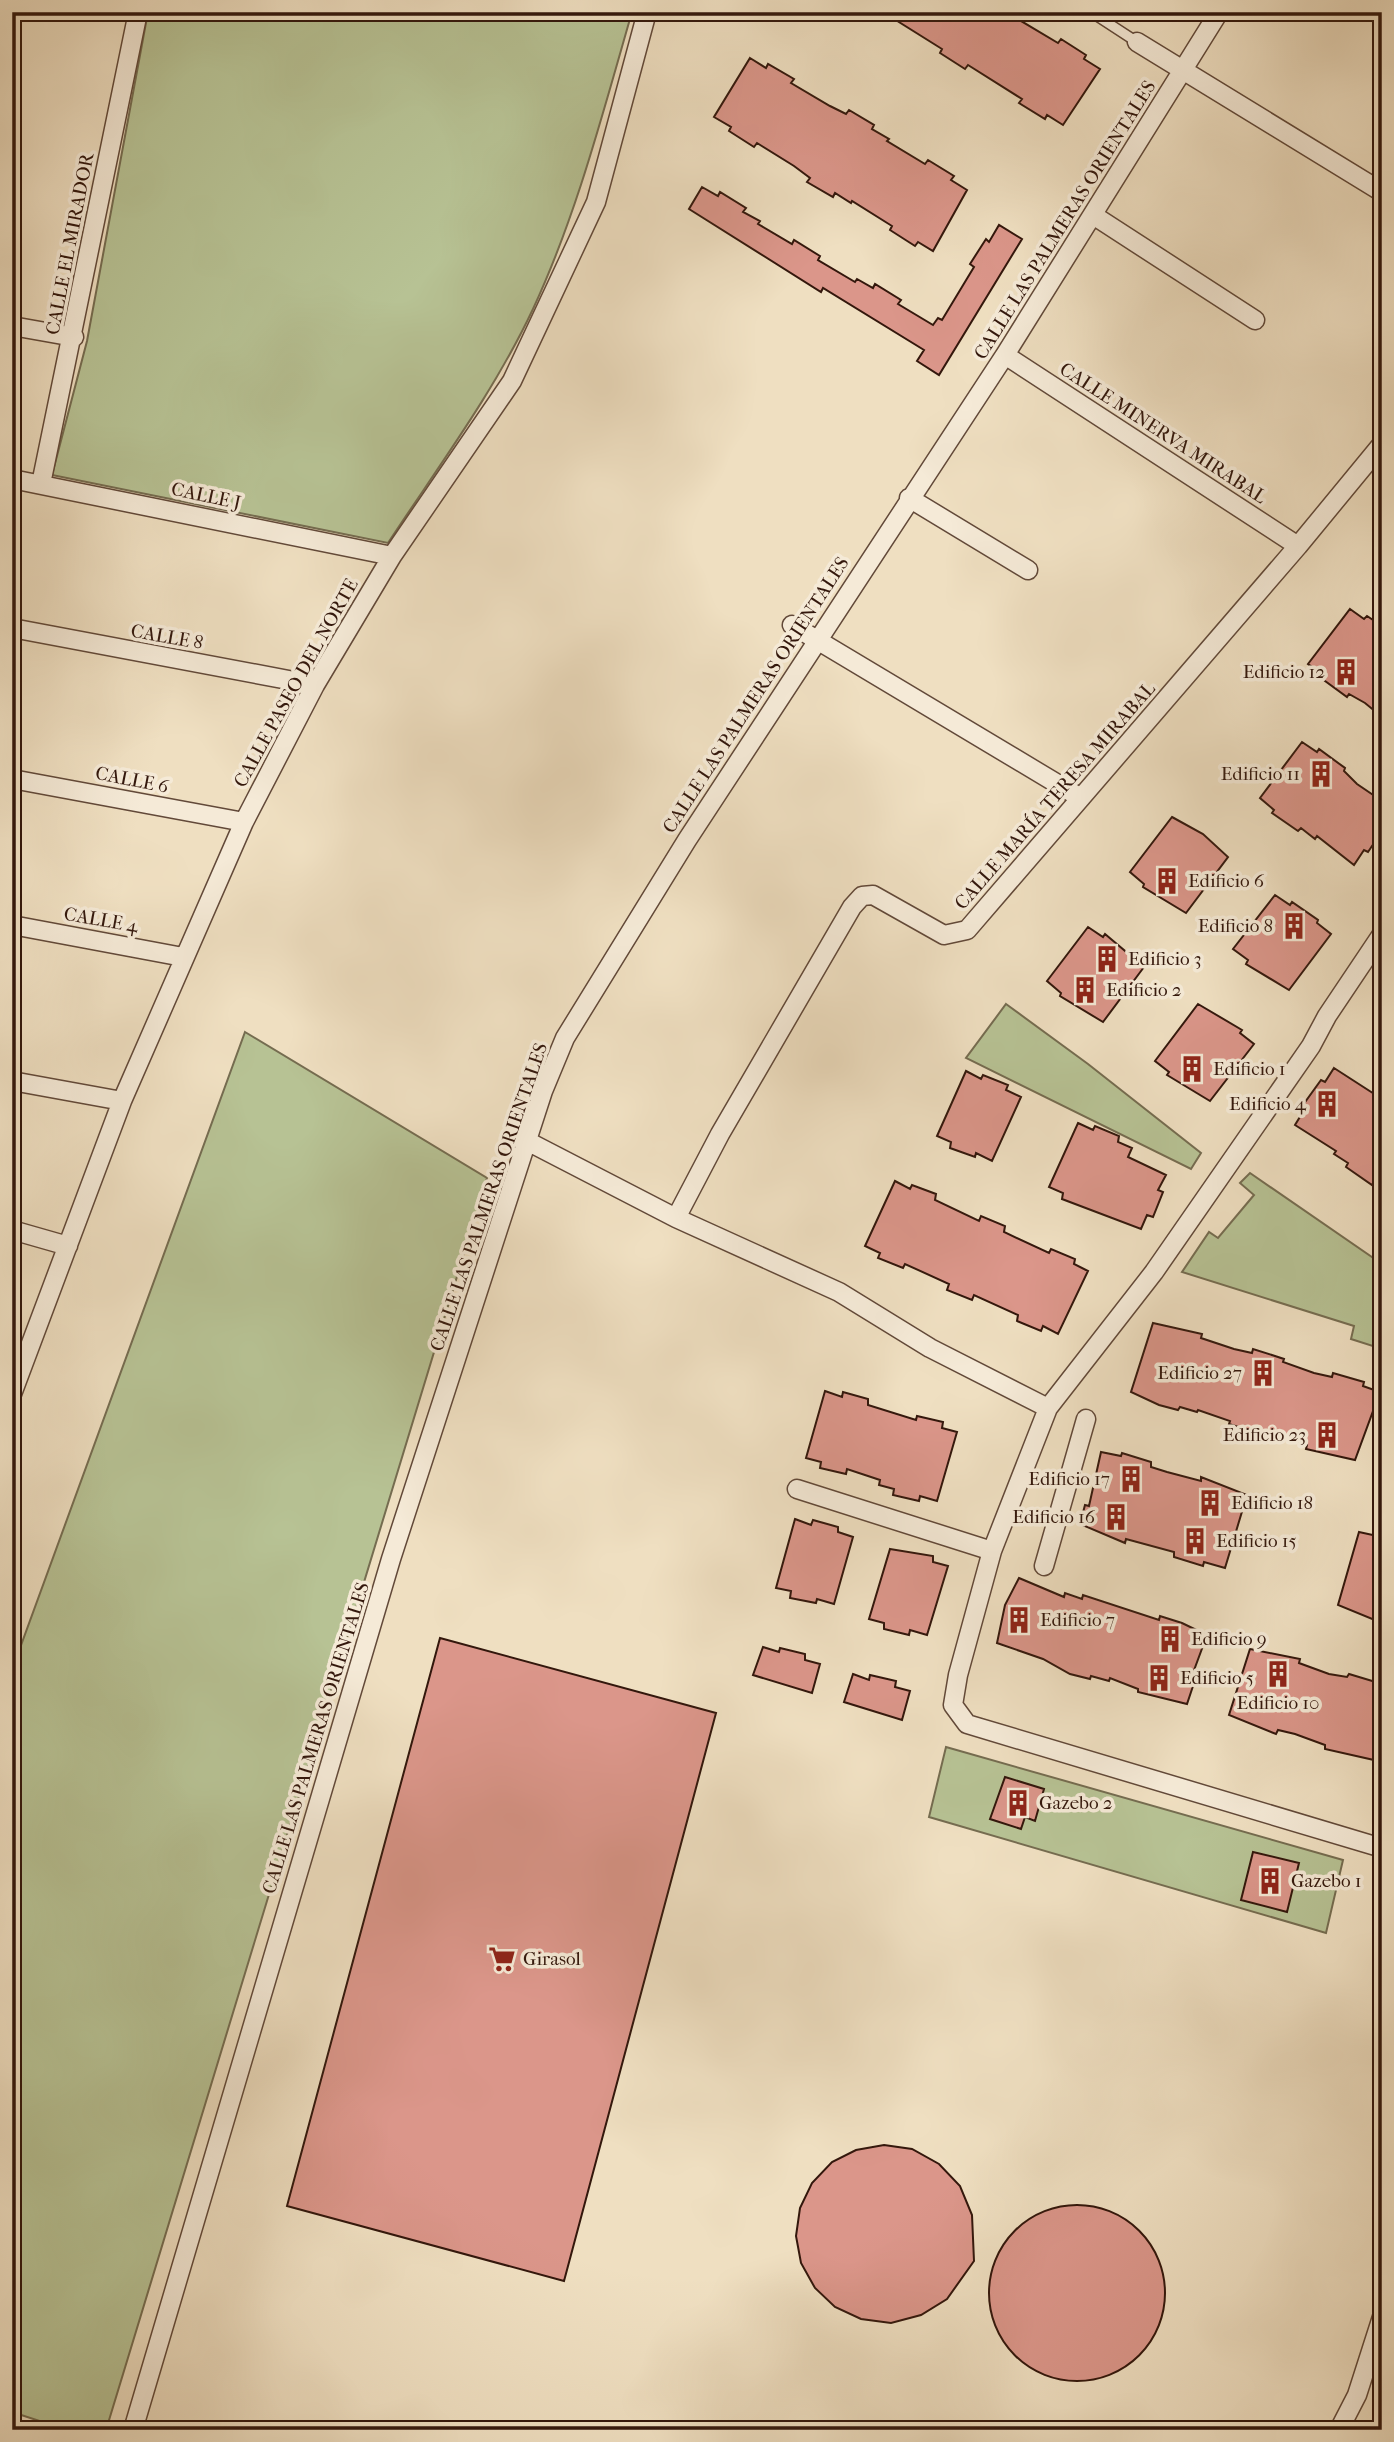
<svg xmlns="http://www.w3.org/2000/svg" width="1394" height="2442" viewBox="0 0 1394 2442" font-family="'IM FELL French Canon',serif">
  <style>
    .green { fill: #b7c294; stroke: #756c50; stroke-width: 2 }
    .building { fill: #db968a; stroke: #33170c; stroke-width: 2 }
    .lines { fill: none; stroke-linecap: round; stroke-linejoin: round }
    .service-casing { stroke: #624939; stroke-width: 12 }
    .minor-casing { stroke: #624939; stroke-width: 21 }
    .service { stroke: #f5ead7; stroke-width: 9 }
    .minor { stroke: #f5ead7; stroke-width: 18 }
    .labels { text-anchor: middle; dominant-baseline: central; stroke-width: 7; stroke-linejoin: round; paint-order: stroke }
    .street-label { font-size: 19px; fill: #33170c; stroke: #f5ead7 }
    .poi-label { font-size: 19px; fill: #33170c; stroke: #f5ead7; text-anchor: start }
  </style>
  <rect width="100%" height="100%" fill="#efdfc1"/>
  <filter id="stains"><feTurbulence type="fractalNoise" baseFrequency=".00286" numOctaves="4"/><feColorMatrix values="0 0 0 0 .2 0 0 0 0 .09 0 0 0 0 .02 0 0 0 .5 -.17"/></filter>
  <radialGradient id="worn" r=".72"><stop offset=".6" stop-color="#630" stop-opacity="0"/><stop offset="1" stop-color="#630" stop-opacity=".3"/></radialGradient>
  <!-- green -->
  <path class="green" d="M148,12h484c-29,100 -55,202 -99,297 -39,83 -95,158 -145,234l-336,-68 35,-134z
    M1006,1004l82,60 113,89 -10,16 -225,-111z
    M245,1032l242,146 -381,1252h-39l-55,-18v-742z
    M1250,1173l132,91v85l-31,-10 3,-13 -172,-54 27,-40 9,6 36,-43 -14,-12z
    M946,1747l397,113 -17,73 -397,-116z"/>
  <!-- building -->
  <path class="building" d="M883,12h123l52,31 3,-4 25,16 -2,4 16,10 -37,56 -16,-10 -2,4 -26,-16 3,-4 -54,-34 -3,4 -25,-16 2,-4z
    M750,58l16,10 2,-4 26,15 -3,4 39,23 16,8 3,-4 25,15 -2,4 17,10 -2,2 38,23 3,-4 26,16 -3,4 16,10 -34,61 -15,-9 -3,4 -25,-16 2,-4 -40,-25 -1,2 -16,-10 -2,4 -26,-15 3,-4 -16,-12 -37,-23 -3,4 -25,-16 2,-4 -17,-10z
    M702,187l16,9 2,-4 26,16 -3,4 17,9 -2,3 34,20 2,-4 26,16 -2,4 37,22 2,-3 16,9 2,-4 26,16 -3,4 35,21 5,-7 4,2 32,-53 -4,-3 16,-25 3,3 10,-17 23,14 -83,136 -22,-14 7,-11 -101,-62 -2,4 -132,-83z
    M1350,609l14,10 3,-3 15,10v91l-17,-14 -16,-9 -2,3 -26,-19 2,-3 -15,-11z
    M1302,742l15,10 2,-3 26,19 -1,3 13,13 25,17v30l-14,21 -4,-2 -10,15 -37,-29 -2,3 -14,-11 -3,3 -26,-18 2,-3 -14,-12z
    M1172,817l31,17 25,23 -42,56 -43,-26 1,-3 -14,-12z
    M1275,895l15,10 2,-3 26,18 -1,3 14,11 -42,56 -43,-26 2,-4 -15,-11z
    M1088,927l15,10 2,-3 39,33 -41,55 -43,-26 1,-3 -14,-12z
    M1198,1004l44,26 -2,3 14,11 -44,57 -43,-26 2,-3 -14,-11z
    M1334,1068l48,31v88l-8,-5 -2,3 -26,-18 2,-4 -14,-9 2,-3 -41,-26 11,-18 -3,-2 18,-25 4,2z
    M966,1071l15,8 2,-4 25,10 -2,5 15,7 -29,64 -16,-8 -1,4 -25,-9 1,-6 -14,-6z
    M1078,1123l15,7 2,-4 24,10 -1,6 14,6 -4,9 38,18 -8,15 5,2 -10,25 -6,-2 -6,14 -79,-30 1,-6 -14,-6z
    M895,1181l15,8 2,-4 24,9 -1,6 44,21 2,-5 24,10 -1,6 45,21 2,-4 24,10 -1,5 14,7 -30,63 -15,-8 -2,5 -24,-10 1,-6 -44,-20 -2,5 -25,-10 2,-6 -44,-20 -2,4 -25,-10 2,-5 -15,-7z
    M1153,1323l49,11 -1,4 33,11 18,4 1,-4 22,7 9,3 -1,3 31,11 18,4 1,-4 31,9 -1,4 17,6 -25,68 -49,-11 1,-4 -46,-15 -1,4 -31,-10 1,-3 -32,-11 -1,2 -17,-5 -2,3 -19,-5 -28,-13z
    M825,1391l17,6 1,-5 25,7v6l48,15 1,-4 26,6 -1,6 15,4 -20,69 -17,-5 -1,5 -26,-6 1,-6 -15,-4 1,-5 -33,-11 -1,5 -26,-6 1,-6 -15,-4z
    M1101,1452l20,4 1,-3 29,9v5l16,5 34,9v-4l46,18 -22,73 -21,-6 -1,4 -29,-9v-5l-48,-13 -1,4 -45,-19 5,-19 4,1z
    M795,1519l16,6 2,-5 25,7v5l15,5 -19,67 -17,-5 -1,4 -26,-5 1,-7 -15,-3z
    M1359,1532l23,5v86l-44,-18z
    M890,1549l43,7v6l15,4 -21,69 -17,-5 -1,5 -25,-6v-6l-15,-4z
    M1019,1578l45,19 1,-4 17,6 1,-4 76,25 1,-4 22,7 25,12 -14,38 4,1 -10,30 -49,-12v-3l-28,-11 -1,3 -18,-5 -1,3 -20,-5 -27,-15 -46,-16 8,-38z
    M440,1638l276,75 -152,568 -277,-75z
    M763,1647l16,5 1,-4 25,6v6l15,4 -8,29 -59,-18z
    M1250,1649l50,10 -1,4 30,11 18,3 2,-3 30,9 3,52 -8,25 -49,-11v-4l-30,-11 -17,-4 -2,4 -47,-19z
    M853,1674l16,6 1,-5 26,6 -1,6 15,4 -8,29 -58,-18z
    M1005,1777l39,12 -9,32 -10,-4 -4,12 -31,-10z
    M1253,1852l46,11 -12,49 -46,-12z
    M884,2145l28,4 27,15 21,22 12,29 2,46 -27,38 -26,16 -30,8 -30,-4 -26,-12 -20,-19 -14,-25 -5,-27 4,-28 12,-25 20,-21 24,-12z
    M989 2293a88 88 0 1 1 176 0a88 88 0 1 1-176 0Z"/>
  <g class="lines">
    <defs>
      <path id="service" d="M1091,12l46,30"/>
      <path id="minor" d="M1137,42l245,150
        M1093,215l162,105
        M12,326l62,11
        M1005,355l293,191
        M12,479l380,77
        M41,484l97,-472
        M909,498l119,72
        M792,625l289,173
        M12,628l303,57
        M12,779l232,43
        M12,925l171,32
        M1382,934l-55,82 -16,30 -157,226 -106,136 -56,143 -34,124 -5,30 14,19 415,124
        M12,1081l110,20
        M527,1141l149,77 163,74 91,56 118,60
        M676,1218l44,-84 132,-227 10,-11 11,-1 71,40 23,-5 331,-384 84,-102
        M12,1230l56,16
        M12,1394l110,-293 122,-279 71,-137 77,-129 120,-175 84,-179 51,-190
        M797,1489l195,62
        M1044,1566l42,-147
        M133,2430l258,-871 152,-468 22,-53 122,-198 318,-485 214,-343
        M1339,2430l18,-35 25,-78"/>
    </defs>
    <!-- service casing -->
    <use href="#service" class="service-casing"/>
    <!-- minor casing -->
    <use href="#minor" class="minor-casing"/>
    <!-- service -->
    <use href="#service" class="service"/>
    <!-- minor -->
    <use href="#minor" class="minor"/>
  </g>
  <!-- icons -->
  <defs>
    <symbol id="building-bare" viewBox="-9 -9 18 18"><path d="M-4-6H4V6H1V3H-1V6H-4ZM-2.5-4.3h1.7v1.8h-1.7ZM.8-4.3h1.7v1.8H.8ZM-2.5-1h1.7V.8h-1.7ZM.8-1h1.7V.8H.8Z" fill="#8f2418" stroke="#f5ead7" stroke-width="2.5" paint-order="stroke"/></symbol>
    <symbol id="supermarket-bare" viewBox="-9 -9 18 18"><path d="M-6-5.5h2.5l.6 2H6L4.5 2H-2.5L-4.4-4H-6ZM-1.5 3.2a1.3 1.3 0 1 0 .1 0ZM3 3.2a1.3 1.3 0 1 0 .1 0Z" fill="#8f2418" stroke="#f5ead7" stroke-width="2.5" paint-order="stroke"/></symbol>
  </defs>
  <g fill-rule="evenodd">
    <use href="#building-bare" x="1327" y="653" width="38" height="38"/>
    <use href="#building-bare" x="1302" y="755" width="38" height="38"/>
    <use href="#building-bare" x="1148" y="862" width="38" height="38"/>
    <use href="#building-bare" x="1275" y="907" width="38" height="38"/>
    <use href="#building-bare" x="1088" y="940" width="38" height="38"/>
    <use href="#building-bare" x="1066" y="971" width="38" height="38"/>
    <use href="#building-bare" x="1173" y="1050" width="38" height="38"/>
    <use href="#building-bare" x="1308" y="1085" width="38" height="38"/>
    <use href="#building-bare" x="1244" y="1354" width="38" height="38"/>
    <use href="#building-bare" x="1308" y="1416" width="38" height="38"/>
    <use href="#building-bare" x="1112" y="1460" width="38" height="38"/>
    <use href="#building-bare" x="1191" y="1484" width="38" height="38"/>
    <use href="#building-bare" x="1097" y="1498" width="38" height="38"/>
    <use href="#building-bare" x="1176" y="1522" width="38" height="38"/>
    <use href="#building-bare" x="1000" y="1601" width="38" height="38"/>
    <use href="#building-bare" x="1151" y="1620" width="38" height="38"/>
    <use href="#building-bare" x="1259" y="1655" width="38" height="38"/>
    <use href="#building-bare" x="1140" y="1659" width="38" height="38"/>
    <use href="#building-bare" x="999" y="1784" width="38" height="38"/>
    <use href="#building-bare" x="1251" y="1862" width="38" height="38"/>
    <use href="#supermarket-bare" x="483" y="1940" width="38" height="38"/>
  </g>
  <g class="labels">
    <!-- street labels -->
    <g class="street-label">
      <text transform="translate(1065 220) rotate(-58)">CALLE LAS PALMERAS ORIENTALES</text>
      <text transform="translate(70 244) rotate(-79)">CALLE EL MIRADOR</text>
      <text transform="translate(1163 433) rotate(33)">CALLE MINERVA MIRABAL</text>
      <text transform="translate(206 496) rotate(12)">CALLE J</text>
      <text transform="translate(167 637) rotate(10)">CALLE 8</text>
      <text transform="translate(296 683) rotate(-61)">CALLE PASEO DEL NORTE</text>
      <text transform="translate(756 695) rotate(-57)">CALLE LAS PALMERAS ORIENTALES</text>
      <text transform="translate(132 780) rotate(11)">CALLE 6</text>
      <text transform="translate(1055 796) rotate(-49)">CALLE MARÍA TERESA MIRABAL</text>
      <text transform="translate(101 920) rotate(10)">CALLE 4</text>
      <text transform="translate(489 1197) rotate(-71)">CALLE LAS PALMERAS ORIENTALES</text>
      <text transform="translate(316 1738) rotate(-73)">CALLE LAS PALMERAS ORIENTALES</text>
    </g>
    <!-- poi labels -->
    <g class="poi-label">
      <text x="1325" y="672" text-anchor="end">Edificio 12</text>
      <text x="1300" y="774" text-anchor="end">Edificio 11</text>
      <text x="1188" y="881">Edificio 6</text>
      <text x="1273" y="926" text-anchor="end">Edificio 8</text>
      <text x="1128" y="959">Edificio 3</text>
      <text x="1106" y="990">Edificio 2</text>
      <text x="1213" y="1069">Edificio 1</text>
      <text x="1306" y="1104" text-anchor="end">Edificio 4</text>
      <text x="1242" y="1373" text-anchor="end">Edificio 27</text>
      <text x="1306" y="1435" text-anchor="end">Edificio 23</text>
      <text x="1110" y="1479" text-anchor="end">Edificio 17</text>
      <text x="1231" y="1503">Edificio 18</text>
      <text x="1095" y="1517" text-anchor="end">Edificio 16</text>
      <text x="1216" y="1541">Edificio 15</text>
      <text x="1040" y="1620">Edificio 7</text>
      <text x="1191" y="1639">Edificio 9</text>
      <text x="1180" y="1678">Edificio 5</text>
      <text x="1278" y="1703" text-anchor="middle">Edificio 10</text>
      <text x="1039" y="1803">Gazebo 2</text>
      <text x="1291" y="1881">Gazebo 1</text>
      <text x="523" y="1959">Girasol</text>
    </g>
  </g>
  <!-- margin -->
  <rect width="1394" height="2442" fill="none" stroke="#efdfc1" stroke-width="42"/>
  <rect x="14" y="14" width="1366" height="2414" fill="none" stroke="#33170c" stroke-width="3.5"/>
  <rect x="21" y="21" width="1352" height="2400" fill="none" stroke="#33170c" stroke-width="2"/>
  <rect width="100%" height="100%" filter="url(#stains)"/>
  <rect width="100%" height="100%" fill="url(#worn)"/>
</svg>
